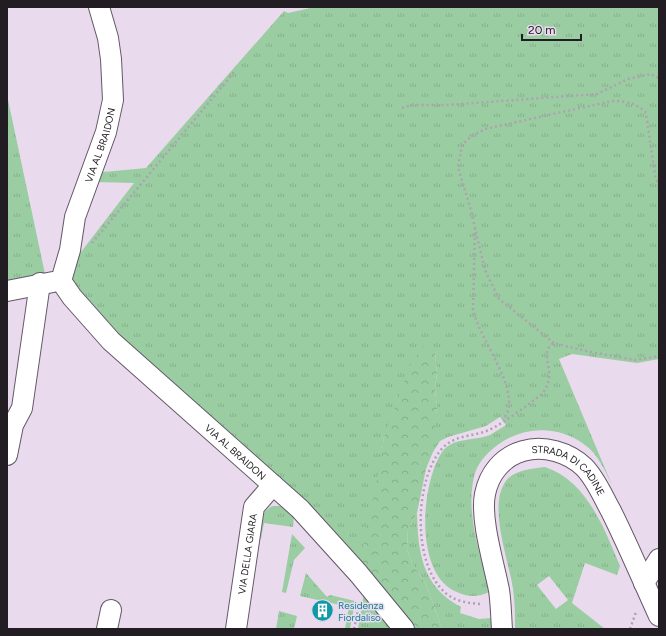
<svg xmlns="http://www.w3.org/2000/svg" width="666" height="636" viewBox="0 0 666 636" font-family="Figtree,sans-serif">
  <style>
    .grass { fill: url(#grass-tufts); fill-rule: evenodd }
    .forest { fill: url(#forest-crowns) }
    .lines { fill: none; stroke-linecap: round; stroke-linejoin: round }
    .minor-casing { stroke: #645767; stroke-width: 22 }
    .path { stroke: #aea1b0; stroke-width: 2.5; stroke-dasharray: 2 3; stroke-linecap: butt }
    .minor { stroke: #fff; stroke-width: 20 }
    .labels { text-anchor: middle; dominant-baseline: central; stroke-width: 3; stroke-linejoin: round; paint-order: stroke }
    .street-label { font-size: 10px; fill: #221c23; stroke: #eadaed }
    .culture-label { font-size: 10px; fill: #0d838f; stroke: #eadaed; text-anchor: start }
  </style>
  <defs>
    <pattern id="grass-tufts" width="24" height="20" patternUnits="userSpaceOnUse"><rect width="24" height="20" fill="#9bcda3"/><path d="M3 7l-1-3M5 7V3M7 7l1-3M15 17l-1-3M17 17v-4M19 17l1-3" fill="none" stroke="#85af8c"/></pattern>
    <pattern id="forest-crowns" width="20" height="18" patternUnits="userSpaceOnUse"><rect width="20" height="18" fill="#9bcda3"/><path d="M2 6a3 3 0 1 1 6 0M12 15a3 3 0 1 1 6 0" fill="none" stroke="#85af8c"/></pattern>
  </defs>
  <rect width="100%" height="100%" fill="#eadaed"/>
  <!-- grass -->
  <path class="grass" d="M315,7h344v352l-22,4 -65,-9 -13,5 53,126c-7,-14 -14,-31 -27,-40 -27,-21 -64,-19 -90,2 -9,7 -16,15 -20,26 -11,39 6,81 14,119 -10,5 -20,5 -30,1 -45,-15 -39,-108 -17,-141 10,-15 34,-11 48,-17 5,-3 11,-7 16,-10l-6,-8 -14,9 -38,11 -8,4 -7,11 -8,19 12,-62 -2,-20 2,-16 -2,-21 -51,85 -17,134 -26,-32 -47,-49 -60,-46 -121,-108 -41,-56v-11l6,-13 56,-73 -39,-1 -2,-9 53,-5 138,-157 4,2z
    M7,95l38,179 -38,10z
    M545,467c42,14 59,61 75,99l-3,9 -32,-12 -13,40 33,26h-90c0,-13 0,-26 -2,-40 -4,-28 -24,-79 -9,-105 7,-14 27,-15 41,-17zM549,576l19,24 -12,9 -19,-24z
    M273,506h10l11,9 -1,12 -29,-4 -3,16 -4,-1c3,-13 2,-26 16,-32z
    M417,513c1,39 5,74 44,94l-1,6 19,6 12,-1 1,11h-50l-16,-45 -13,-19 -6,-16 1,-20z
    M292,534l13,14 -11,12 -8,33 -4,-1z
    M306,573l21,24 3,-2 25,6 -5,28h-5l4,-22 -49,-11z
    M364,593l27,36h-33z
    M279,611l18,5 -3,13h-18z"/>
  <!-- forest -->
  <path class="forest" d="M423,346l12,6 2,21 -2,16 2,19 -2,17 -18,88 -9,16 -1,20 6,16 13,19 16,45h-30l-45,-58 -4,-9 -1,-10 17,-83 5,-32 26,-71z"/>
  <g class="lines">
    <defs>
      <g id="minor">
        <path id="s1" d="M61,281l11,16 39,44 189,168 58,64 46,56"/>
        <path id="s2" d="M61,281l9,-31 5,-33 31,-85 7,-32 -2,-41 -3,-21 -9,-31"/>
        <path d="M7,291l46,-9"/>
        <path d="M7,455l6,-30 9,-17 18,-125"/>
        <path d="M644,583l15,-24"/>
        <path d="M107,629l4,-19"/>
        <path id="s3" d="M236,629l18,-122 19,-22"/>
        <path id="s4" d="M502,629c-1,-13 -1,-26 -3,-39 -5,-26 -19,-71 -14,-96 4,-20 17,-37 38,-43 21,-6 45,1 61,16 12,12 19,30 27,44 17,34 32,70 48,105"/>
      </g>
    </defs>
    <!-- minor casing -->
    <use href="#minor" class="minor-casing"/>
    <!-- path -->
    <path class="path" d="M402,108l10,-3h35l150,-11 31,-15 23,-5 8,4
      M475,228l-2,81c7,30 34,62 36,91 1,8 -2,14 -6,20
      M92,243l143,-172
      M554,343l-55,-44 -14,-29 -15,-63 -12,-40 4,-22 8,-8 15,-8 127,-28c13,0 25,2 34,12l9,62 4,12
      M480,604c-11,-1 -22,-2 -32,-9 -36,-27 -34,-111 -8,-144 13,-17 33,-14 49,-21 15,-7 40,-26 53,-36 4,-6 7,-11 7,-18 1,-12 -8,-26 5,-33l36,9 45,8 24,-4
      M354,629l5,-23
      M630,629l6,-17"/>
    <!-- minor -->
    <use href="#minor" class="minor"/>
  </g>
  <!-- icons -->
  <defs>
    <symbol id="building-disc" viewBox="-11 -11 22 22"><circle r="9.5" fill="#0f9aa8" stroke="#eadaed"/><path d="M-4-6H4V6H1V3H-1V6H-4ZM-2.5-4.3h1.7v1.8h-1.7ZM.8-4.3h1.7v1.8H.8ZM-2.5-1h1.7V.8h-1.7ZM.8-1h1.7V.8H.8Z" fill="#fff"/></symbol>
  </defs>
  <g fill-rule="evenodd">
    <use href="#building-disc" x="310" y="598" width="25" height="25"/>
  </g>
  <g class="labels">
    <!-- street labels -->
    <g class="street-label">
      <text stroke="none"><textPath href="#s2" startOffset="142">VIA AL BRAIDON</textPath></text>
      <text stroke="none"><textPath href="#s1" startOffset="245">VIA AL BRAIDON</textPath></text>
      <text stroke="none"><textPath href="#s4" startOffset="251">STRADA DI CADINE</textPath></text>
      <text stroke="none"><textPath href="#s3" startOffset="76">VIA DELLA GIARA</textPath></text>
    </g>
    <!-- culture labels -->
    <g class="culture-label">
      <text x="338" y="605">Residenza<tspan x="338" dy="12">Fiordaliso</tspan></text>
    </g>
  </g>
  <!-- border -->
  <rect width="666" height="636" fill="none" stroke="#221c23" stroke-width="16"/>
  <!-- scale -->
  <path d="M522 34v6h59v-6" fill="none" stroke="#221c23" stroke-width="2"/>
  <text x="528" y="34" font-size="12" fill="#221c23" stroke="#eadaed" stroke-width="3" paint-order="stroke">20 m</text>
</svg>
